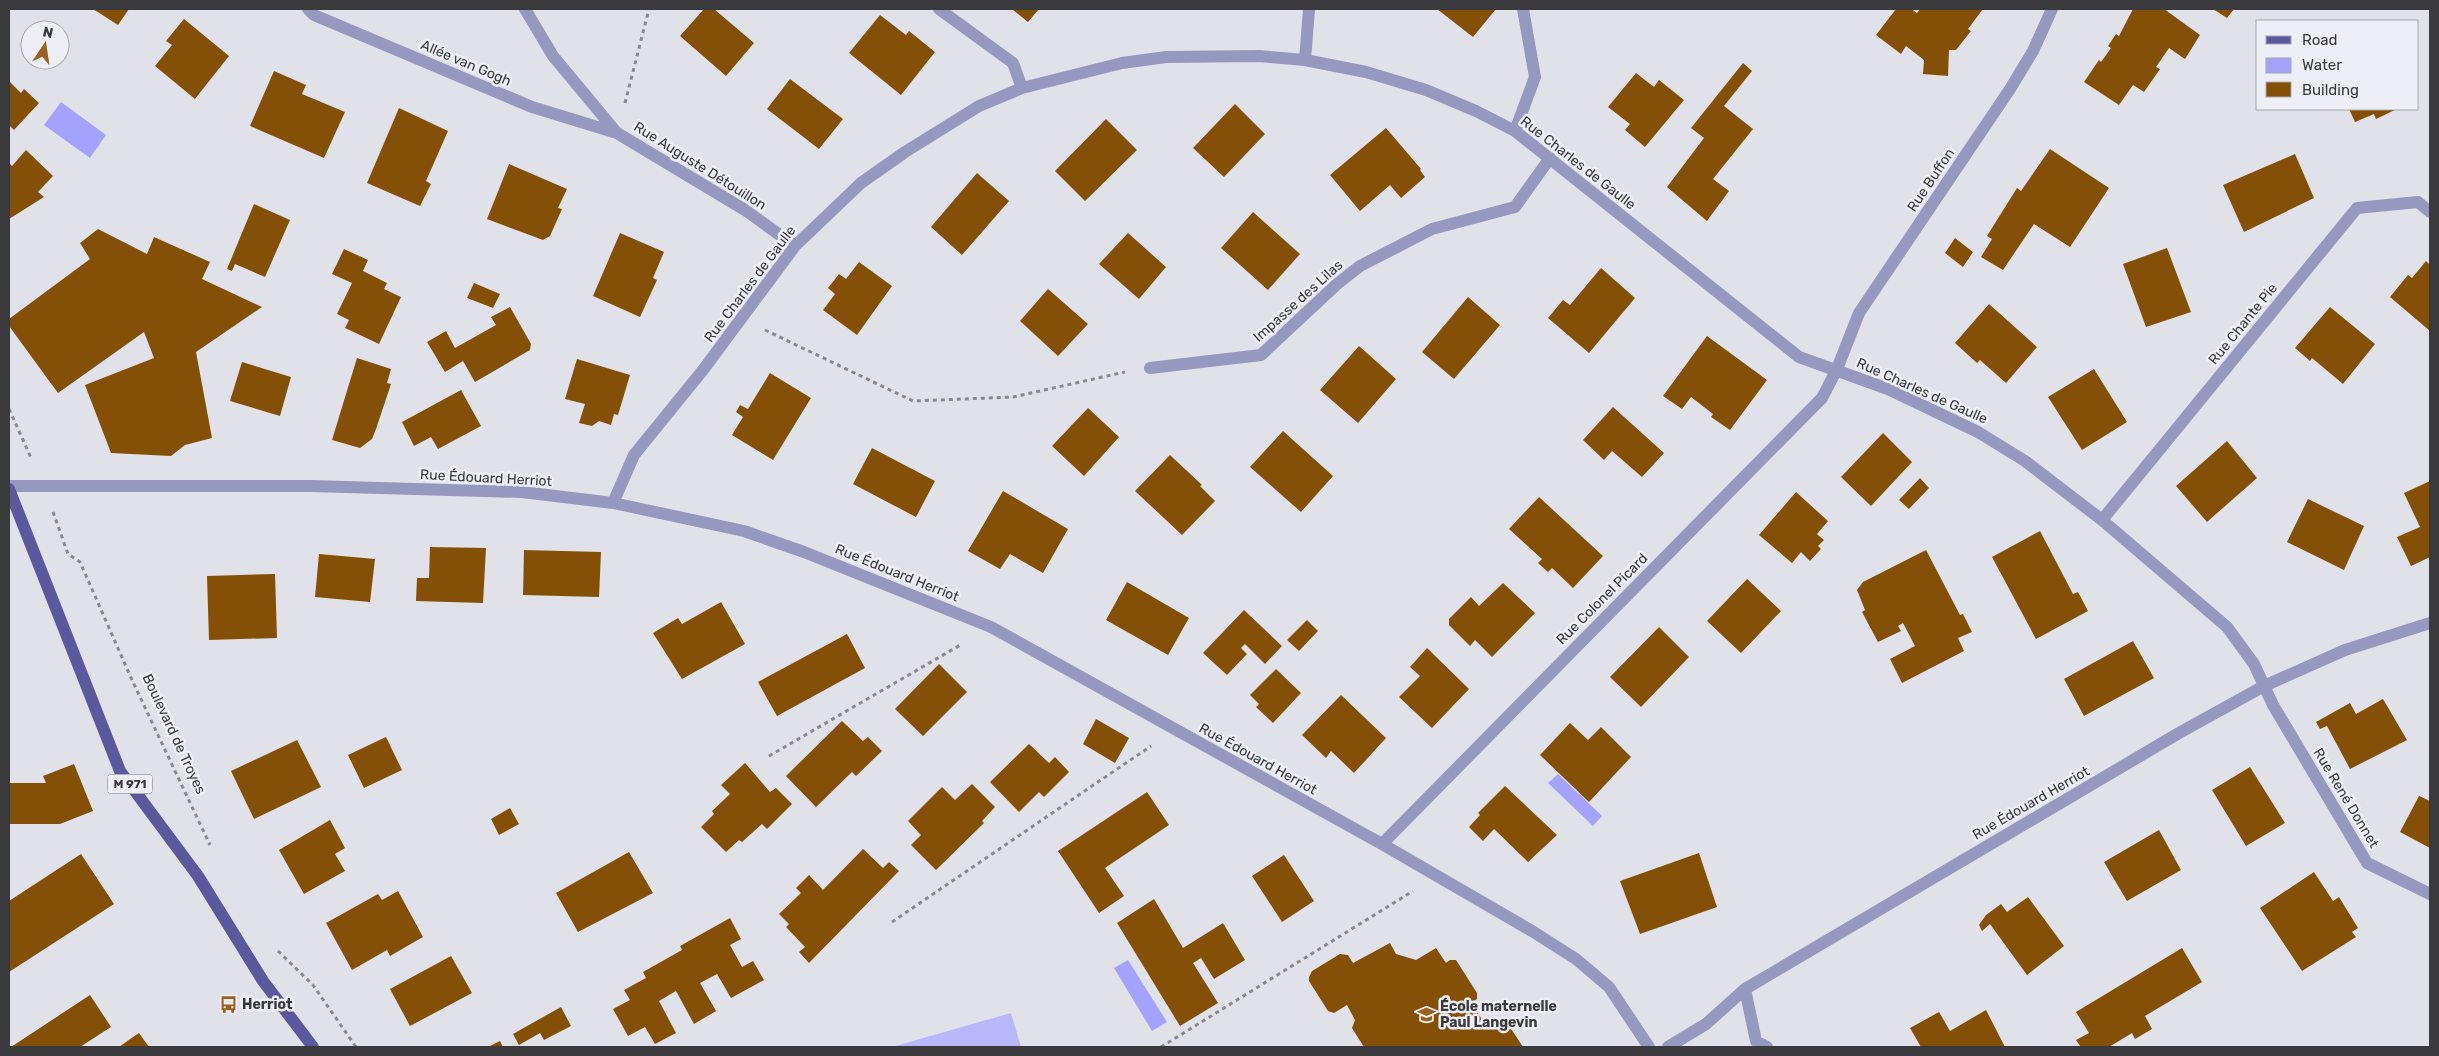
<svg xmlns="http://www.w3.org/2000/svg" width="2439" height="1056" viewBox="0 0 2439 1056" font-family="Rubik,sans-serif">
  <style>
    .green { fill: #b7b7fa }
    .water { fill: #a5a2fd }
    .building { fill: #845007 }
    .lines { fill: none; stroke-linecap: round; stroke-linejoin: round }
    .path { stroke: #89898f; stroke-width: 3; stroke-dasharray: 4 4; stroke-linecap: butt }
    .minor { stroke: #9798c0; stroke-width: 12 }
    .primary { stroke: #5c589e; stroke-width: 12 }
    .labels { text-anchor: middle; dominant-baseline: central; stroke-width: 5; stroke-linejoin: round; paint-order: stroke }
    .shield { fill: #eeeff6; stroke: #707074; stroke-width: 1 }
    .shield-label { font-size: 12px; font-weight: bold; fill: #3a3a3d }
    .street-label { font-size: 14px; fill: #3a3a3d; stroke: #eeeff6 }
    .poi-label { font-size: 14px; font-weight: bold; fill: #3a3a3d; stroke: #eeeff6; text-anchor: start }
  </style>
  <rect width="100%" height="100%" fill="#e1e1e9"/>
  <!-- green -->
  <path class="green" d="M1011,1013l10,34h-129z"/>
  <!-- water -->
  <path class="water" d="M61,102l45,33 -16,23 -46,-33z
    M1558,774l44,42 -9,10 -45,-43z
    M1128,960l39,62 -15,9 -38,-63z"/>
  <!-- building -->
  <path class="building" d="M93,9h36l-11,16z
    M704,9h10l40,34 -28,33 -46,-40z
    M1012,9h27l-11,13z
    M1437,9h59l-23,28z
    M1896,9h15l6,4 3,-4h63l-15,20 3,2 -15,19h-7l-1,26 -25,-2 1,-14 -18,-14 -5,8 -25,-19z
    M2133,9h31l36,26 -15,24 -16,-11 -13,19 4,2 -16,23 -11,-7 -14,20 -35,-23 15,-22 2,2 10,-14 -3,-2 8,-12 3,2z
    M2213,9h21l-7,9z
    M880,15l26,20 3,-4 26,21 -34,43 -52,-42z
    M184,19l45,37 -34,43 -40,-33 17,-21 -6,-4z
    M1743,63l9,8 -28,35 29,23 -40,50 16,12 -22,30 -40,-34 37,-49 -13,-10z
    M274,71l32,14 -4,9 43,18 -21,46 -74,-32z
    M1636,73l18,14 5,-7 25,20 -39,47 -20,-17 5,-6 -22,-17z
    M790,79l53,40 -24,30 -52,-40z
    M9,81l12,12 3,-4 15,14 -25,27 -5,-5z
    M1235,104l30,30 -41,43 -31,-29z
    M399,108l49,23 -22,50 5,3 -11,22 -53,-23z
    M2349,109h48l-21,10 -2,-5 -19,8z
    M1106,119l31,31 -52,51 -30,-30z
    M1386,128l35,41 -1,1 5,7 -24,21 -11,-13 -30,26 -30,-36z
    M2050,149l59,39 -39,59 -36,-23 -31,46 -22,-13 11,-18 -5,-3 30,-48 4,3z
    M26,150l27,26 -15,16 6,5 -35,22v-56l3,3z
    M2295,154l19,44 -70,34 -21,-47z
    M509,164l58,25 -9,19 4,1 -12,27 -7,4 -56,-21z
    M977,173l32,28 -47,54 -31,-28z
    M254,204l36,16 -25,57 -30,-13 -3,7 -5,-2z
    M1253,212l47,42 -32,36 -47,-42z
    M98,229l49,25 7,-17 56,25 -8,17 60,28 -66,45 16,86 -27,7 -14,11 -60,-3 -26,-68 69,-27 -10,-26 -86,61 -49,-67v-7l81,-60 -10,-16z
    M620,233l44,19 -11,26 4,2 -17,37 -47,-21z
    M1128,233l38,34 -27,32 -40,-35z
    M1955,238l18,14 -10,15 -18,-14z
    M2167,248l24,64 -45,15 -23,-63z
    M344,249l24,11 -5,11 24,12 -3,6 17,8 -22,47 -34,-16 4,-8 -12,-6 15,-31 -20,-9z
    M2426,261l4,4v66l-40,-34 18,-22 4,3z
    M859,262l33,24 -35,49 -34,-25 12,-16 -7,-6 11,-14 7,5z
    M1601,268l34,30 -46,55 -41,-35 15,-18 7,5z
    M474,283l26,11 -7,14 -26,-10z
    M1048,289l40,35 -30,32 -38,-35z
    M1468,297l32,28 -46,54 -32,-27z
    M1989,304l48,43 -31,36 -26,-23 -3,3 -22,-20z
    M510,307l21,37 -1,6 -55,32 -12,-21 -18,11 -18,-30 19,-11 9,17 41,-23 -5,-8z
    M2330,307l45,37 -32,40 -31,-26 -2,3 -15,-13z
    M1707,336l60,44 -37,50 -19,-13 2,-3 -22,-17 -9,12 -19,-13z
    M1359,346l37,33 -38,44 -38,-33z
    M357,358l34,11 -4,14 4,1 -15,45 -4,10 -12,9 -28,-8z
    M577,359l53,16 -12,40 -4,-1 -3,11 -12,-4 -7,5 -13,-3 6,-19 -20,-5z
    M242,362l49,15 -11,39 -50,-15z
    M2094,369l33,53 -45,28 -34,-53z
    M770,373l41,25 -38,62 -41,-25 11,-18 -7,-5 4,-7 8,4z
    M461,390l20,36 -43,23 -7,-12 -17,9 -12,-24z
    M1613,407l51,46 -22,24 -30,-26 -8,9 -21,-20z
    M1088,408l31,29 -35,39 -32,-30z
    M1283,431l50,45 -32,36 -51,-45z
    M1883,433l29,29 -41,44 -30,-29z
    M2227,441l30,37 -50,44 -31,-36z
    M872,448l63,33 -19,36 -63,-33z
    M1170,455l32,30 -2,1 15,15 -33,34 -47,-44z
    M1920,478l9,10 -20,21 -10,-9z
    M2430,481v76l-19,9 -14,-29 23,-10 -16,-34z
    M1003,491l65,38 -25,44 -33,-19 -10,15 -32,-18z
    M1796,492l32,29 -11,13 7,6 -6,6 3,3 -11,12 -9,-9 -9,11 -33,-28z
    M1539,497l64,59 -30,32 -21,-20 -4,4 -10,-9 4,-4 -33,-30z
    M2308,499l56,27 -20,44 -57,-28z
    M2040,531l33,63 5,-2 10,19 -52,28 -44,-82z
    M430,547l56,1 -3,55 -67,-2 1,-23h12z
    M524,550l77,2 -2,45 -76,-2z
    M1926,550l34,65 3,-1 9,18 -14,6 6,13 -62,32 -12,-24 25,-13 -12,-23 -5,3 3,5 -23,11 -16,-30 3,-2 -8,-20 6,-8z
    M319,554l56,5 -5,43 -55,-5z
    M275,574l2,64 -68,2 -2,-64z
    M1747,579l34,32 -40,42 -34,-32z
    M1127,582l62,36 -21,37 -62,-35z
    M1503,583l32,30 -43,44 -17,-17 -5,6 -21,-21v-6l22,-22 8,9z
    M721,602l24,42 -63,35 -29,-46 25,-15 4,6z
    M1244,610l38,36 -17,18 -20,-20 -4,4 6,6 -20,21 -24,-22z
    M1307,620l11,11 -19,20 -12,-11z
    M1659,627l30,30 -48,50 -31,-30z
    M847,634l18,34 -88,48 -19,-34z
    M2133,641l21,37 -70,38 -20,-37z
    M1427,648l42,41 -37,39 -33,-31 21,-21 -10,-9z
    M939,664l28,28 -44,44 -28,-27z
    M1276,669l25,24 -28,30 -17,-16 3,-3 -9,-9z
    M1341,695l45,43 -32,35 -23,-22 -5,7 -24,-23z
    M2383,699l24,41 -57,29 -23,-43 -7,3 -4,-7 34,-19 6,11z
    M1096,719l33,19 -14,25 -32,-19z
    M842,721l21,20 5,-4 14,14 -26,25 -4,-4 -36,35 -30,-31z
    M1570,723l18,17 13,-13 30,30 -42,45 -49,-47z
    M386,737l16,33 -38,18 -16,-33z
    M297,740l24,47 -67,32 -23,-48z
    M1029,744l20,19 6,-6 14,15 -25,25 -5,-5 -20,20 -29,-30z
    M745,763l25,29 6,-4 16,16 -25,25 -5,-5 -20,18 -3,-2 -13,12 -25,-25 13,-13 -2,-3 18,-17 -9,-9z
    M74,764l19,47 -33,13h-51v-41h37l-3,-7z
    M2250,767l35,56 -39,23 -34,-56z
    M972,784l23,23 -13,14 2,2 -48,47 -25,-25 10,-10 -13,-14 34,-34 13,13z
    M1505,786l52,49 -29,27 -34,-33 -11,12 -14,-14 11,-12 -2,-2z
    M1147,792l22,33 -64,43 19,28 -25,17 -41,-62z
    M2419,796l11,5v47l-30,-16z
    M510,808l9,16 -20,11 -8,-16z
    M330,820l15,28 -10,6 10,17 -41,23 -25,-44z
    M2159,830l22,40 -54,31 -23,-39z
    M863,849l20,19 6,-6 10,9 -90,92 -10,-11 6,-5 -19,-20 3,-3 -10,-10 22,-21 -5,-5 13,-13 14,15z
    M629,852l24,41 -75,39 -22,-39z
    M1699,853l18,54 -77,27 -20,-53z
    M81,854l33,50 -105,68v-71z
    M1284,855l30,46 -32,21 -30,-46z
    M2314,872l19,29 6,-4 19,31 -6,4 4,5 -54,34 -42,-63z
    M398,891l25,46 -33,19 -3,-6 -35,20 -26,-47 52,-29 4,6z
    M2028,897l36,49 -37,29 -37,-51 -8,7 -3,-6 7,-10 15,-11 6,8z
    M1154,899l29,49 40,-25 22,37 -31,19 -13,-21 -8,5 25,40 -38,23 -63,-103z
    M730,918l11,21 -11,6 12,22 11,-6 11,19 -33,18 -14,-24 -17,9 16,28 -22,13 -18,-33 -17,10 17,32 -21,11 -10,-17 -17,9 -15,-27 17,-9 -6,-10 22,-12 -3,-6 39,-22 -2,-4z
    M1390,943l6,11 20,6 20,-12 10,15 4,-3h6l21,33v6l-5,4 16,27 14,-8 6,2 15,23h-159l-12,-19 3,-8 -8,-15 -13,8 -6,-2 -19,-30v-4l3,-6 28,-17 8,1 5,8z
    M2182,948l20,34 -57,34 7,13 -17,10 -3,-6 -23,14h-28l-5,-7 13,-7 -13,-21z
    M451,956l21,37 -62,33 -20,-37z
    M90,995l21,32 -31,20h-69z
    M561,1007l10,19 -27,14 -4,-7 -21,12 -6,-11z
    M1986,1010l19,37h-84l-11,-19 29,-16 11,19z
    M139,1033l10,14h-30l14,-10z
    M500,1041l3,6h-15z"/>
  <g class="lines">
    <!-- path -->
    <path class="path" d="M625,103l24,-94
      M765,330l148,71 100,-4 112,-25
      M9,409l23,51
      M53,512l15,42 12,8 52,118 78,165
      M769,756l193,-112
      M892,922l259,-176
      M278,951l35,34 43,62
      M1161,1047l252,-156"/>
    <!-- minor -->
    <path class="minor" d="M308,9l6,6 218,92 85,26
      M525,9l28,47 64,77 128,77 50,36
      M939,9l74,54 9,25
      M1305,60l4,-51
      M1515,131l20,-54 -12,-68
      M1150,368l111,-13 76,-71 23,-18 72,-37 83,-22 35,-49
      M9,486h302l211,6 91,11 131,28 60,21 187,75 391,217 150,87 44,28 33,28 40,60
      M613,503l21,-48 69,-85 92,-124 66,-63 44,-31 74,-46 43,-18 100,-25 44,-6 93,-1 46,4 61,12 60,18 50,21 39,20 284,226 89,32 90,43 47,29 77,59 125,107 27,37 19,41 94,158 63,31
      M2102,520l255,-312 61,-6 12,10
      M1382,844l440,-446 15,-29 22,-56 151,-224 23,-38 19,-42
      M1745,989l11,52 11,6
      M1668,1047l38,-23 39,-35 434,-256 85,-47 81,-36 85,-27"/>
    <!-- primary -->
    <path class="primary" d="M9,489l111,282 78,105 65,105 50,66"/>
  </g>
  <!-- icons -->
  <defs>
    <symbol id="bus-bare" viewBox="-9 -9 18 18"><path d="M-5-6H5V4H4V6H2V4H-2V6H-4V4H-5ZM-3.5-4V0h7V-4ZM-3.5 1.2v1.5H-2V1.2ZM2 1.2v1.5H3.5V1.2Z" fill="#99611d" stroke="#eeeff6" stroke-width="2.5" paint-order="stroke"/></symbol>
    <symbol id="school-bare" viewBox="-9 -9 18 18"><path d="M0-5L7-2L0 1L-7-2ZM-4 1L0 2.5L4 1V4Q0 6-4 4Z" fill="#99611d" stroke="#eeeff6" stroke-width="2.5" paint-order="stroke"/></symbol>
  </defs>
  <g fill-rule="evenodd">
    <use href="#bus-bare" x="216" y="992" width="25" height="25"/>
    <use href="#school-bare" x="1414" y="1002" width="25" height="25"/>
  </g>
  <g class="labels">
    <!-- shield labels -->
    <rect class="shield" x="107.5" y="774.5" width="45" height="19" rx="4"/>
    <g class="shield-label">
      <text x="130" y="784">M 971</text>
    </g>
    <!-- street labels -->
    <g class="street-label">
      <text transform="translate(466 63) rotate(23)">Allée van Gogh</text>
      <text transform="translate(1578 163) rotate(38)">Rue Charles de Gaulle</text>
      <text transform="translate(700 166) rotate(32)">Rue Auguste Détouillon</text>
      <text transform="translate(1931 180) rotate(-56)">Rue Buffon</text>
      <text transform="translate(750 284) rotate(-53)">Rue Charles de Gaulle</text>
      <text transform="translate(1298 301) rotate(-42)">Impasse des Lilas</text>
      <text transform="translate(2243 324) rotate(-51)">Rue Chante Pie</text>
      <text transform="translate(1922 391) rotate(24)">Rue Charles de Gaulle</text>
      <text transform="translate(486 478) rotate(3)">Rue Édouard Herriot</text>
      <text transform="translate(897 573) rotate(22)">Rue Édouard Herriot</text>
      <text transform="translate(1602 599) rotate(-45)">Rue Colonel Picard</text>
      <text transform="translate(174 734) rotate(65)">Boulevard de Troyes</text>
      <text transform="translate(1258 759) rotate(29)">Rue Édouard Herriot</text>
      <text transform="translate(2346 798) rotate(59)">Rue René Donnet</text>
      <text transform="translate(2031 803) rotate(-30)">Rue Édouard Herriot</text>
    </g>
    <!-- poi labels -->
    <g class="poi-label">
      <text x="242" y="1004">Herriot</text>
      <text x="1440" y="1006">École maternelle<tspan x="1440" dy="16">Paul Langevin</tspan></text>
    </g>
  </g>
  <!-- border -->
  <rect width="2439" height="1056" fill="none" stroke="#3a3a3d" stroke-width="20"/>
  <!-- legend -->
  <rect x="2256" y="20" width="162" height="90" fill="#eeeff6" stroke="#a6a7ac"/>
  <rect x="2266" y="36" width="25" height="8" fill="#5c589e" stroke="#a6a7ac"/>
  <text x="2302" y="45" font-size="15" fill="#3a3a3d">Road</text>
  <rect x="2266" y="58" width="25" height="15" fill="#a5a2fd" stroke="#a6a7ac"/>
  <text x="2302" y="70" font-size="15" fill="#3a3a3d">Water</text>
  <rect x="2266" y="82" width="25" height="15" fill="#845007" stroke="#a6a7ac"/>
  <text x="2302" y="95" font-size="15" fill="#3a3a3d">Building</text>
  <!-- north arrow -->
  <g transform="translate(45 45) rotate(13)"><circle r="24" fill="#eeeff6" stroke="#a6a7ac"/>
  <path d="M0-4L9 19L0 12L-9 19Z" fill="#99611d"/>
  <text y="-8" font-size="14" font-weight="bold" text-anchor="middle" fill="#3a3a3d">N</text>
  </g>
</svg>
